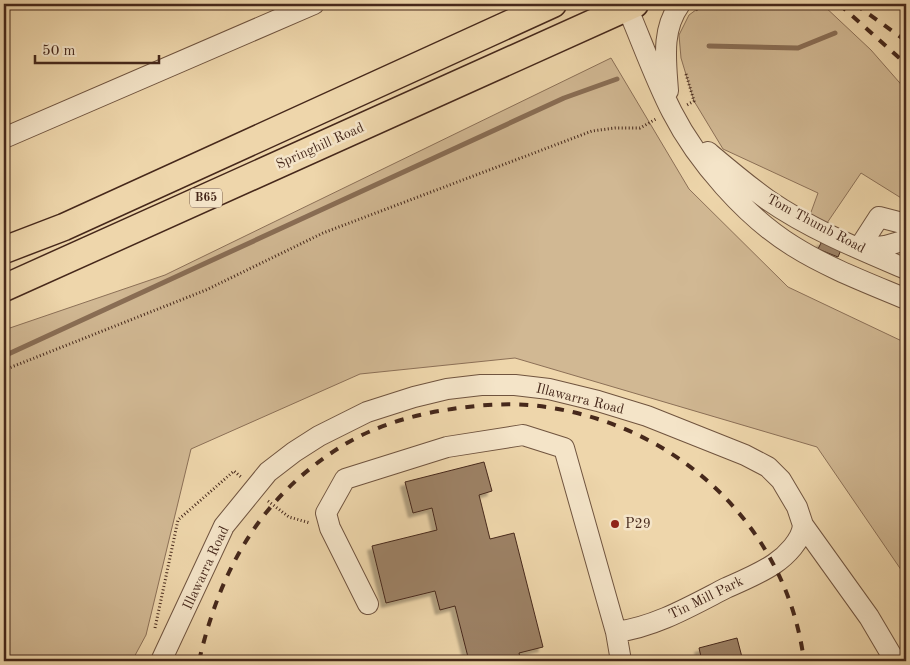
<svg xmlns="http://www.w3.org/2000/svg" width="910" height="665" viewBox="0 0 910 665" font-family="'Old Standard TT',serif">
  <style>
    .green { fill: #d1b893; stroke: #8c7057 }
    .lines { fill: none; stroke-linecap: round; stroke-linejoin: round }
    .stream { stroke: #896d54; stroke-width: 5 }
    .building { fill: #9d8266; stroke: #46281b; filter: url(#shadow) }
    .minor-casing { stroke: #70543f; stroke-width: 22 }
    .major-casing { stroke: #46281b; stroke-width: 29 }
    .path { stroke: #46281b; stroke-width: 3; stroke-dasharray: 1 2.5; stroke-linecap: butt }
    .minor { stroke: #f4e4c8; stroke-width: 20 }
    .major { stroke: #eed6ab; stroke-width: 26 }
    .rail { stroke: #46281b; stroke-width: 4; stroke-dasharray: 9 9; stroke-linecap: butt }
    .poi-dot { fill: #8f2418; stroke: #f4e4c8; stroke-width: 2 }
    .labels { text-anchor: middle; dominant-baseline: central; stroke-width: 5; stroke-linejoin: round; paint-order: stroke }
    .shield { fill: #f4e4c8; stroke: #7a604f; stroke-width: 1 }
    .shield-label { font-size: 12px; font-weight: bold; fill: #46281b }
    .street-label { font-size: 14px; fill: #46281b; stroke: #f4e4c8 }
    .poi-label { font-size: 14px; fill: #46281b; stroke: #f4e4c8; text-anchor: start }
  </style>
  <defs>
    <filter id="shadow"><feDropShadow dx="-4.5" dy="4.5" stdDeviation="1" flood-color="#0004"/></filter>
  </defs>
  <rect width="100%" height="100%" fill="#eed6ab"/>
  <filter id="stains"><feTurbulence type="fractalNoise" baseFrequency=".004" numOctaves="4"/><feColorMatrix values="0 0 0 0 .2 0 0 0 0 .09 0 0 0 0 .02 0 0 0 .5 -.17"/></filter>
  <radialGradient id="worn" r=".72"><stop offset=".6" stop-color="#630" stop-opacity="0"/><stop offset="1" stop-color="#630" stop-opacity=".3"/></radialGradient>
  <!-- green -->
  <path class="green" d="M704,4h118l49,46 35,40v111l-45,-28 -34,50 -17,-8 8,-22 -95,-44 -29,-48 -13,-43 -2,-23 10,-20z
    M611,58l78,131 99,98 118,56v234l-89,-130 -302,-89 -155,16 -169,75 -45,186 -14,26h-128v-331l161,-55z"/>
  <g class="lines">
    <!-- stream -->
    <path class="stream" d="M709,46l89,2 37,-15
      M4,356l560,-258 53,-19"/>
  </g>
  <!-- building -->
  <path class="building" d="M822,241l19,9 -3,7 -20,-8z
    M484,462l8,29 -13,4 11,44 24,-6 29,114 -24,6 2,8h-52l-14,-55 -15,4 -5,-19 -49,12 -14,-57 65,-16 -5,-22 -19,5 -8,-31z
    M737,638l6,23h-41l-3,-13z"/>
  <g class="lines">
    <defs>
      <path id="minor" d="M627,7c15,35 28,72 45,105 25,49 74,105 121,134 35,22 75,37 113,53
        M668,91c-2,-30 -7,-61 12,-87
        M4,138l310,-134
        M708,152c19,16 39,33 60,48 42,29 91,49 138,69
        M859,248l20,-31 27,7
        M862,249l23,-3 21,-6
        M368,604l-38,-76 -4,-15 19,-34 102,-32 76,-12 41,13 52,184
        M161,661l63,-135 44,-54 26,-20 25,-16 48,-24 47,-15 33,-8 34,-4h34l34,4 49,12 49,15 98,39 23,12 13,13 16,27 6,18 66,92 26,44
        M621,661l-5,-29c39,-5 75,-26 110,-44 16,-7 33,-14 48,-24 12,-8 28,-24 29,-39"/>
      <path id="major" d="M4,250l60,-23 489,-223
        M4,288l631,-284"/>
    </defs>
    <!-- minor casing -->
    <use href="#minor" class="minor-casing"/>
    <!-- major casing -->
    <use href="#major" class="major-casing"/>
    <!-- path -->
    <path class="path" d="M696,10l8,-6
      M686,74l8,27 -7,4
      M4,370l202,-80 117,-57 269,-102 23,-3h25l16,-9
      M268,501l21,16 21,6
      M155,628l23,-108 56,-49 7,6"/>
    <!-- minor -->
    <use href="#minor" class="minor"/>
    <!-- major -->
    <use href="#major" class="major"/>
    <!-- rail -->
    <path class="rail" d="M839,4l67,60
      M855,4l51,37
      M199,661c21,-91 61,-164 143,-215 32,-20 73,-32 110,-37 33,-5 67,-7 100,-1 130,21 235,121 252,253"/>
  </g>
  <!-- markers -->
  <circle class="poi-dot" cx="615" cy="524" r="5"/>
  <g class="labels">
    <!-- shield labels -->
    <rect class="shield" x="190" y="188.5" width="32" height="19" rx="4"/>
    <g class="shield-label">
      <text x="206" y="198">B65</text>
    </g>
    <!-- street labels -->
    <g class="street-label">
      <text transform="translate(320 146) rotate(-24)">Springhill Road</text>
      <text transform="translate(816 224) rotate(28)">Tom Thumb Road</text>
      <text transform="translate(580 399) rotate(14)">Illawarra Road</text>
      <text transform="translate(206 568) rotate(-65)">Illawarra Road</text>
      <text transform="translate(706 598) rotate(-26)">Tin Mill Park</text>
    </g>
    <!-- poi labels -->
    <g class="poi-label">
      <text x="625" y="524">P29</text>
    </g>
  </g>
  <!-- margin -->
  <rect width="910" height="665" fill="none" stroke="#eed6ab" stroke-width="20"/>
  <rect x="5" y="5" width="900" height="655" fill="none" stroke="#46281b" stroke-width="2.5"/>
  <rect x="10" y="10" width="890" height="645" fill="none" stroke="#46281b"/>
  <!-- scale -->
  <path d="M35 55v8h124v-8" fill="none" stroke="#46281b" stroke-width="2.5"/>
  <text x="42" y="55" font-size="15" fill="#46281b" stroke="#f4e4c8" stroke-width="4" paint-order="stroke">50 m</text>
  <rect width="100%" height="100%" filter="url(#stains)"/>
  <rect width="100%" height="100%" fill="url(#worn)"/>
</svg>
